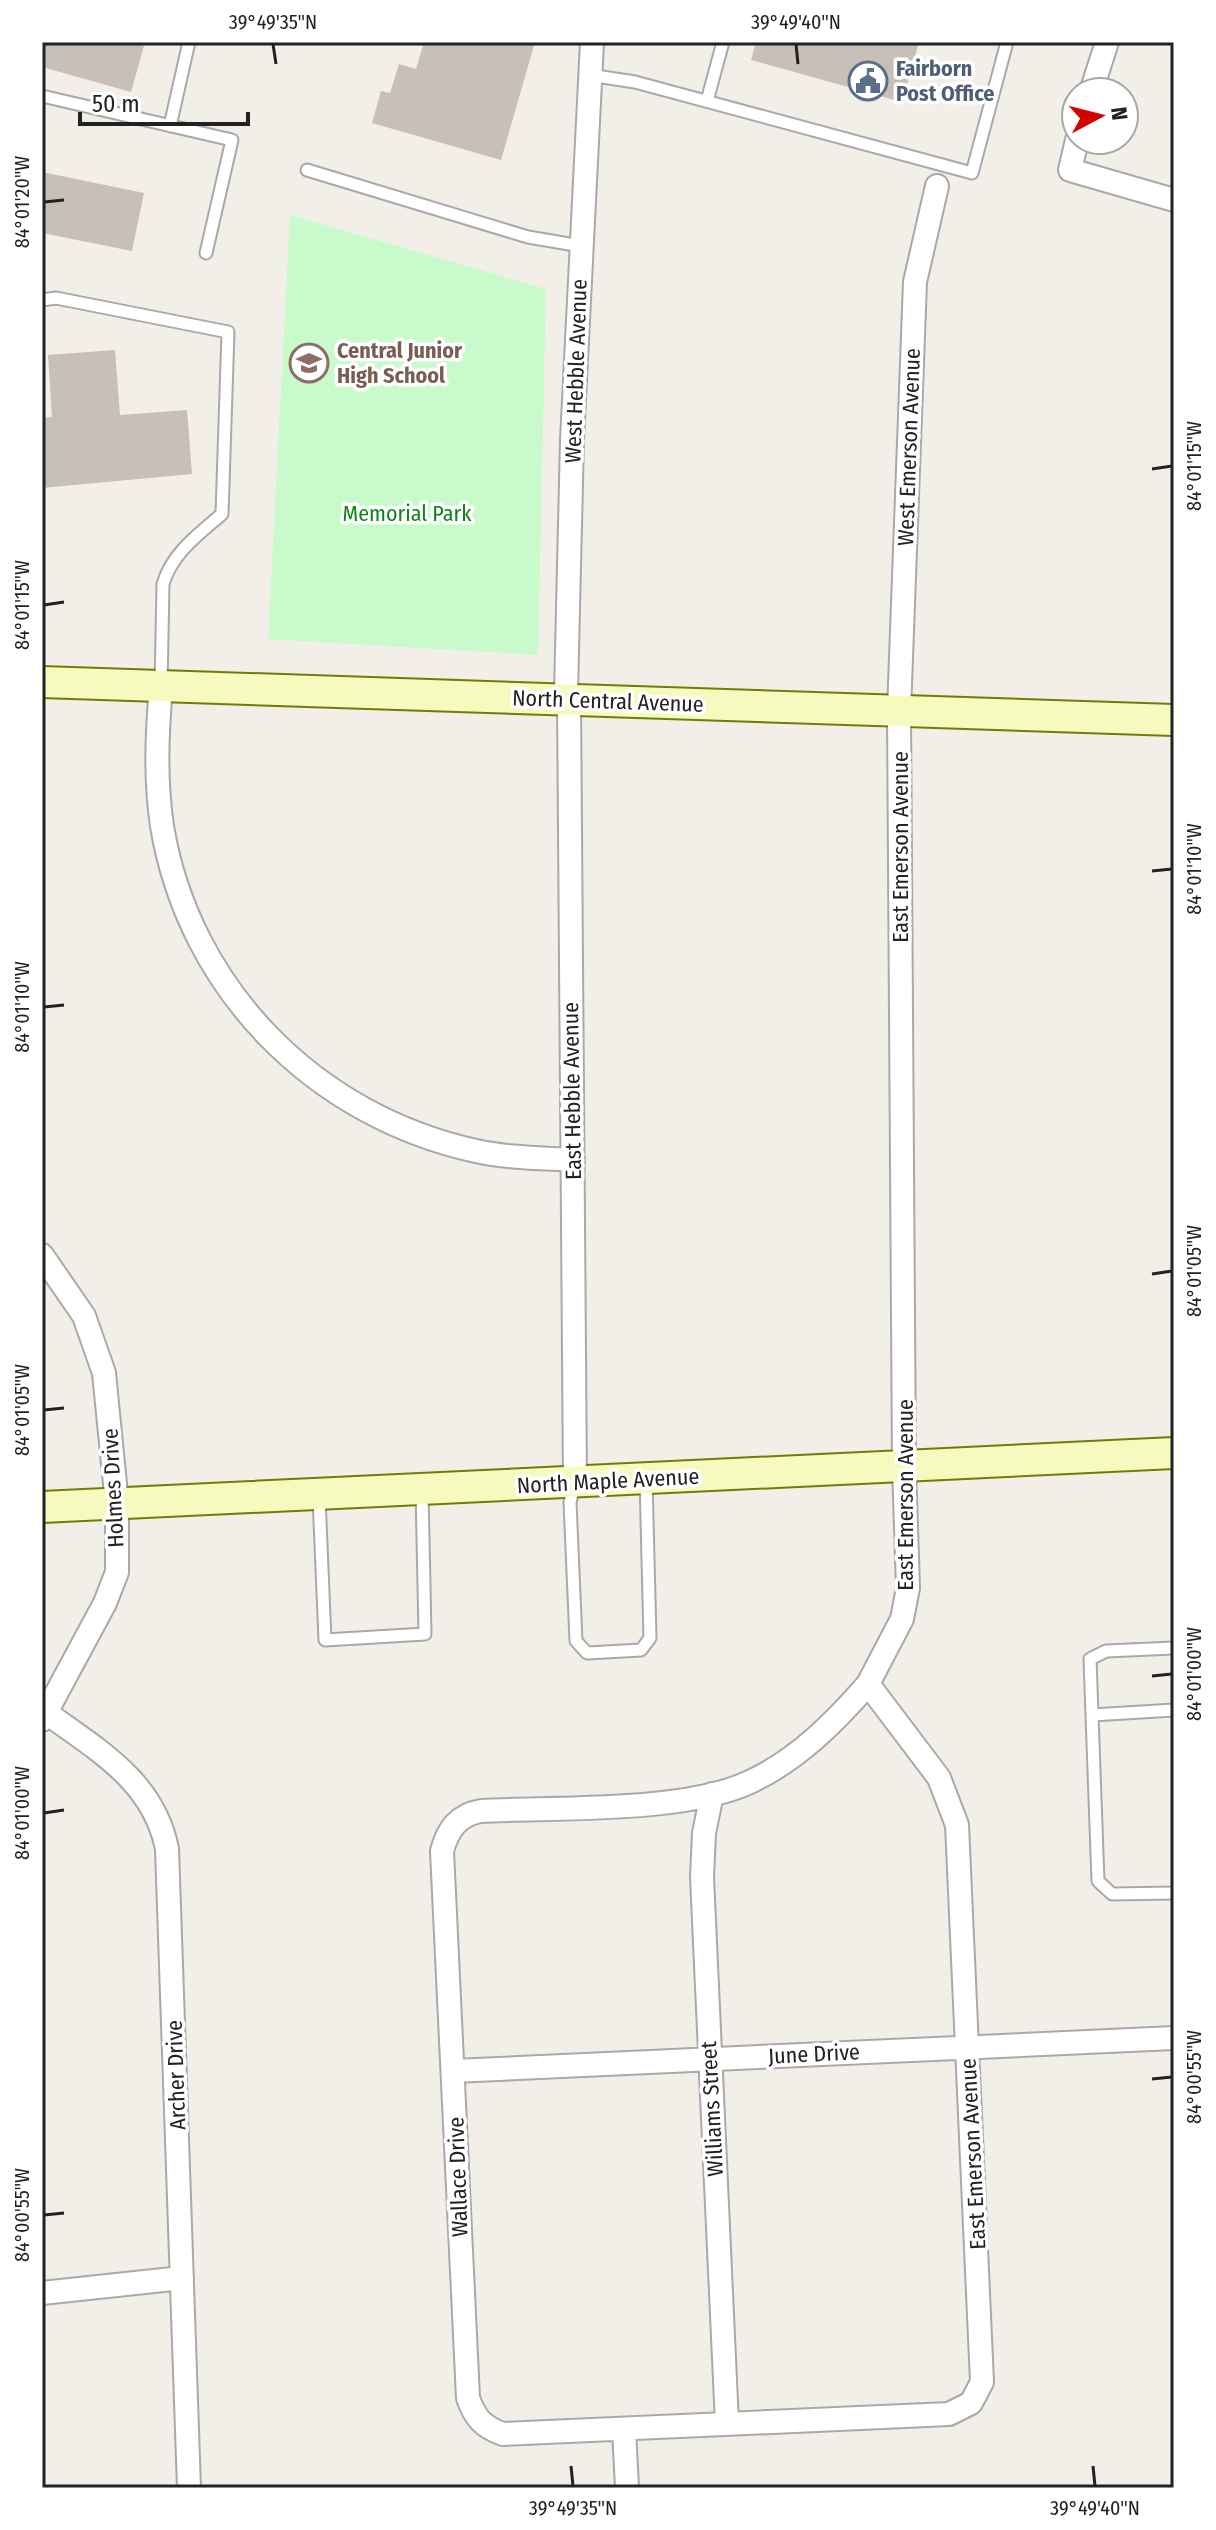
<svg xmlns="http://www.w3.org/2000/svg" width="1216" height="2530" viewBox="0 0 1216 2530" font-family="'Fira Sans Condensed',sans-serif">
  <style>
    .park { fill: #c8facc }
    .building { fill: #c7bfb8 }
    .lines { fill: none; stroke-linecap: round; stroke-linejoin: round }
    .lane-casing { stroke: #a9a9a9; stroke-width: 15 }
    .street-casing { stroke: #a9a9a9; stroke-width: 26 }
    .secondary-casing { stroke: #707d05; stroke-width: 34 }
    .lane { stroke: #fff; stroke-width: 11 }
    .street { stroke: #fff; stroke-width: 22 }
    .secondary { stroke: #f7fabf; stroke-width: 30 }
    .ticks { fill: none; stroke: #222; stroke-width: 3 }
    .labels { text-anchor: middle; dominant-baseline: central; stroke-width: 7; stroke-linejoin: round; paint-order: stroke }
    .service-label { font-size: 22px; font-weight: bold; fill: #4e5e75; stroke: #fff; text-anchor: start }
    .education-label { font-size: 22px; font-weight: bold; fill: #785e54; stroke: #fff; text-anchor: start }
    .street-label { font-size: 22px; fill: #222; stroke: #fff }
    .park-label { font-size: 22px; fill: #0c8416; stroke: #fff }
    .neatline { fill: none; stroke: #222; stroke-width: 3 }
    .ticks-label { font-size: 20px; text-anchor: middle; fill: #222 }
  </style>
  <rect width="100%" height="100%" fill="#f2efe9"/>
  <!-- park -->
  <path class="park" d="M290,215l256,74 -8,366 -270,-16z"/>
  <!-- building -->
  <path class="building" d="M42,42h87l15,4 -13,46 -89,-25z
    M424,42h111l-34,118 -129,-37 9,-32 9,2 9,-29 17,5z
    M756,42h163l-17,60 -151,-42z
    M42,172l102,21 -12,58 -90,-18z
    M115,350l5,65 67,-5 5,64 -150,14v-70l10,-1 -4,-62z"/>
  <g class="lines">
    <defs>
      <path id="lane" d="M589,75l46,7 337,91 35,-131
        M42,96l190,44 -26,113
        M707,101l16,-59
        M170,126l19,-84
        M307,170l221,67 53,9
        M42,300l14,-2 172,34 -6,182c-23,20 -50,39 -59,70l-2,102
        M575,1483l-5,19 6,139 11,12 54,-3 9,-12 -4,-159
        M319,1497l6,143 100,-6 -3,-144
        M1174,1648l-68,3 -16,8 2,56 82,-5
        M1092,1715l6,166 14,13 62,-1"/>
      <path id="street" d="M1091,92l16,-50
        M1077,140l-7,30 104,30
        M161,686c-4,47 -6,93 1,140 27,163 153,290 314,325 32,7 64,7 97,9
        M42,1255l42,61 20,57 13,131v68l-12,31 -63,117
        M575,1483l-6,-783 -3,-7 6,-253 20,-398
        M868,1684c-33,38 -70,75 -116,97 -65,32 -196,26 -271,30 -23,4 -33,18 -39,40l26,547c7,20 15,29 35,36l446,-20 22,-11 11,-21 -25,-557 -18,-47 -71,-94 34,-65 6,-31 -4,-122 -5,-755 16,-429 22,-96
        M48,1714c51,37 106,68 119,135l22,639
        M712,1794l-8,39 -2,44 25,547
        M453,2071l721,-33
        M42,2293l140,-15
        M624,2429l3,59"/>
      <path id="secondary" d="M42,682l1132,38
        M42,1507l1132,-54"/>
    </defs>
    <!-- lane casing -->
    <use href="#lane" class="lane-casing"/>
    <!-- street casing -->
    <use href="#street" class="street-casing"/>
    <!-- secondary casing -->
    <use href="#secondary" class="secondary-casing"/>
    <!-- lane -->
    <use href="#lane" class="lane"/>
    <!-- street -->
    <use href="#street" class="street"/>
    <!-- secondary -->
    <use href="#secondary" class="secondary"/>
  </g>
  <!-- ticks -->
  <path class="ticks" d="M273,44l3,20M796,44l2,20M44,202l20,-2M1152,469l20,-3M44,605l20,-3M1152,871l20,-2M44,1007l20,-2M1152,1274l20,-3M44,1410l20,-2M1152,1676l20,-2M44,1813l20,-3M1152,2079l20,-2M44,2215l20,-2M571,2466l2,20M1093,2466l2,20"/>
  <!-- icons -->
  <defs>
    <symbol id="civic-ring" viewBox="-11 -11 22 22"><circle r="9.5" fill="#fff" stroke="#5c6f8a" stroke-width="1.5"/><path d="M-.6-6.5H3V-4.5H.6V-3L4-1V1h2V6H-6V1h2V-1L-.6-3ZM-1.2 2.5V6h2.4V2.5Z" fill="#5c6f8a"/></symbol>
    <symbol id="school-ring" viewBox="-11 -11 22 22"><circle r="9.5" fill="#fff" stroke="#8d6e63" stroke-width="1.5"/><path d="M0-5L7-2L0 1L-7-2ZM-4 1L0 2.5L4 1V4Q0 6-4 4Z" fill="#8d6e63"/></symbol>
  </defs>
  <g fill-rule="evenodd">
    <use href="#civic-ring" x="846" y="59" width="44" height="44"/>
    <use href="#school-ring" x="287" y="341" width="44" height="44"/>
  </g>
  <g class="labels">
    <!-- service labels -->
    <g class="service-label">
      <text x="896" y="68">Fairborn<tspan x="896" dy="25">Post Office</tspan></text>
    </g>
    <!-- education labels -->
    <g class="education-label">
      <text x="337" y="350">Central Junior<tspan x="337" dy="25">High School</tspan></text>
    </g>
    <!-- street labels -->
    <g class="street-label">
      <text transform="translate(576 371) rotate(-88)">West Hebble Avenue</text>
      <text transform="translate(909 447) rotate(-88)">West Emerson Avenue</text>
      <text transform="translate(608 701) rotate(2)">North Central Avenue</text>
      <text transform="translate(900 847) rotate(-90)">East Emerson Avenue</text>
      <text transform="translate(572 1091) rotate(-91)">East Hebble Avenue</text>
      <text transform="translate(608 1481) rotate(-3)">North Maple Avenue</text>
      <text transform="translate(113 1488) rotate(-93)">Holmes Drive</text>
      <text transform="translate(905 1495) rotate(-90)">East Emerson Avenue</text>
      <text transform="translate(814 2054) rotate(-3)">June Drive</text>
      <text transform="translate(176 2075) rotate(-92)">Archer Drive</text>
      <text transform="translate(712 2109) rotate(-93)">Williams Street</text>
      <text transform="translate(973 2154) rotate(-93)">East Emerson Avenue</text>
      <text transform="translate(458 2177) rotate(-92)">Wallace Drive</text>
    </g>
    <!-- park labels -->
    <g class="park-label">
      <text x="407" y="513">Memorial Park</text>
    </g>
  </g>
  <!-- border -->
  <rect width="1216" height="2530" fill="none" stroke="#ffffff" stroke-width="88"/>
  <!-- north arrow -->
  <g transform="translate(1100 116) rotate(83)"><circle r="38" fill="#ffffff" stroke="#a7a7a7" stroke-width="2"/>
  <path d="M0-6L14 30L0 20L-14 30Z" fill="#d40000"/>
  <text y="-12" font-size="22" font-weight="bold" text-anchor="middle" fill="#222222">N</text>
  </g>
  <!-- scale -->
  <path d="M80 112v12h168v-12" fill="none" stroke="#222222" stroke-width="4"/>
  <text x="92" y="112" font-size="24" fill="#222222" stroke="#ffffff" stroke-width="6" paint-order="stroke">50 m</text>
  <rect x="44" y="44" width="1128" height="2442" class="neatline"/>
  <g class="ticks-label">
    <text x="273" y="29">39°49'35"N</text>
    <text x="796" y="29">39°49'40"N</text>
    <text transform="translate(22 202) rotate(-90)" y="7">84°01'20"W</text>
    <text transform="translate(1194 466) rotate(-90)" y="7">84°01'15"W</text>
    <text transform="translate(22 605) rotate(-90)" y="7">84°01'15"W</text>
    <text transform="translate(1194 869) rotate(-90)" y="7">84°01'10"W</text>
    <text transform="translate(22 1007) rotate(-90)" y="7">84°01'10"W</text>
    <text transform="translate(1194 1271) rotate(-90)" y="7">84°01'05"W</text>
    <text transform="translate(22 1410) rotate(-90)" y="7">84°01'05"W</text>
    <text transform="translate(1194 1674) rotate(-90)" y="7">84°01'00"W</text>
    <text transform="translate(22 1813) rotate(-90)" y="7">84°01'00"W</text>
    <text transform="translate(1194 2077) rotate(-90)" y="7">84°00'55"W</text>
    <text transform="translate(22 2215) rotate(-90)" y="7">84°00'55"W</text>
    <text x="573" y="2515">39°49'35"N</text>
    <text x="1095" y="2515">39°49'40"N</text>
  </g>
</svg>
